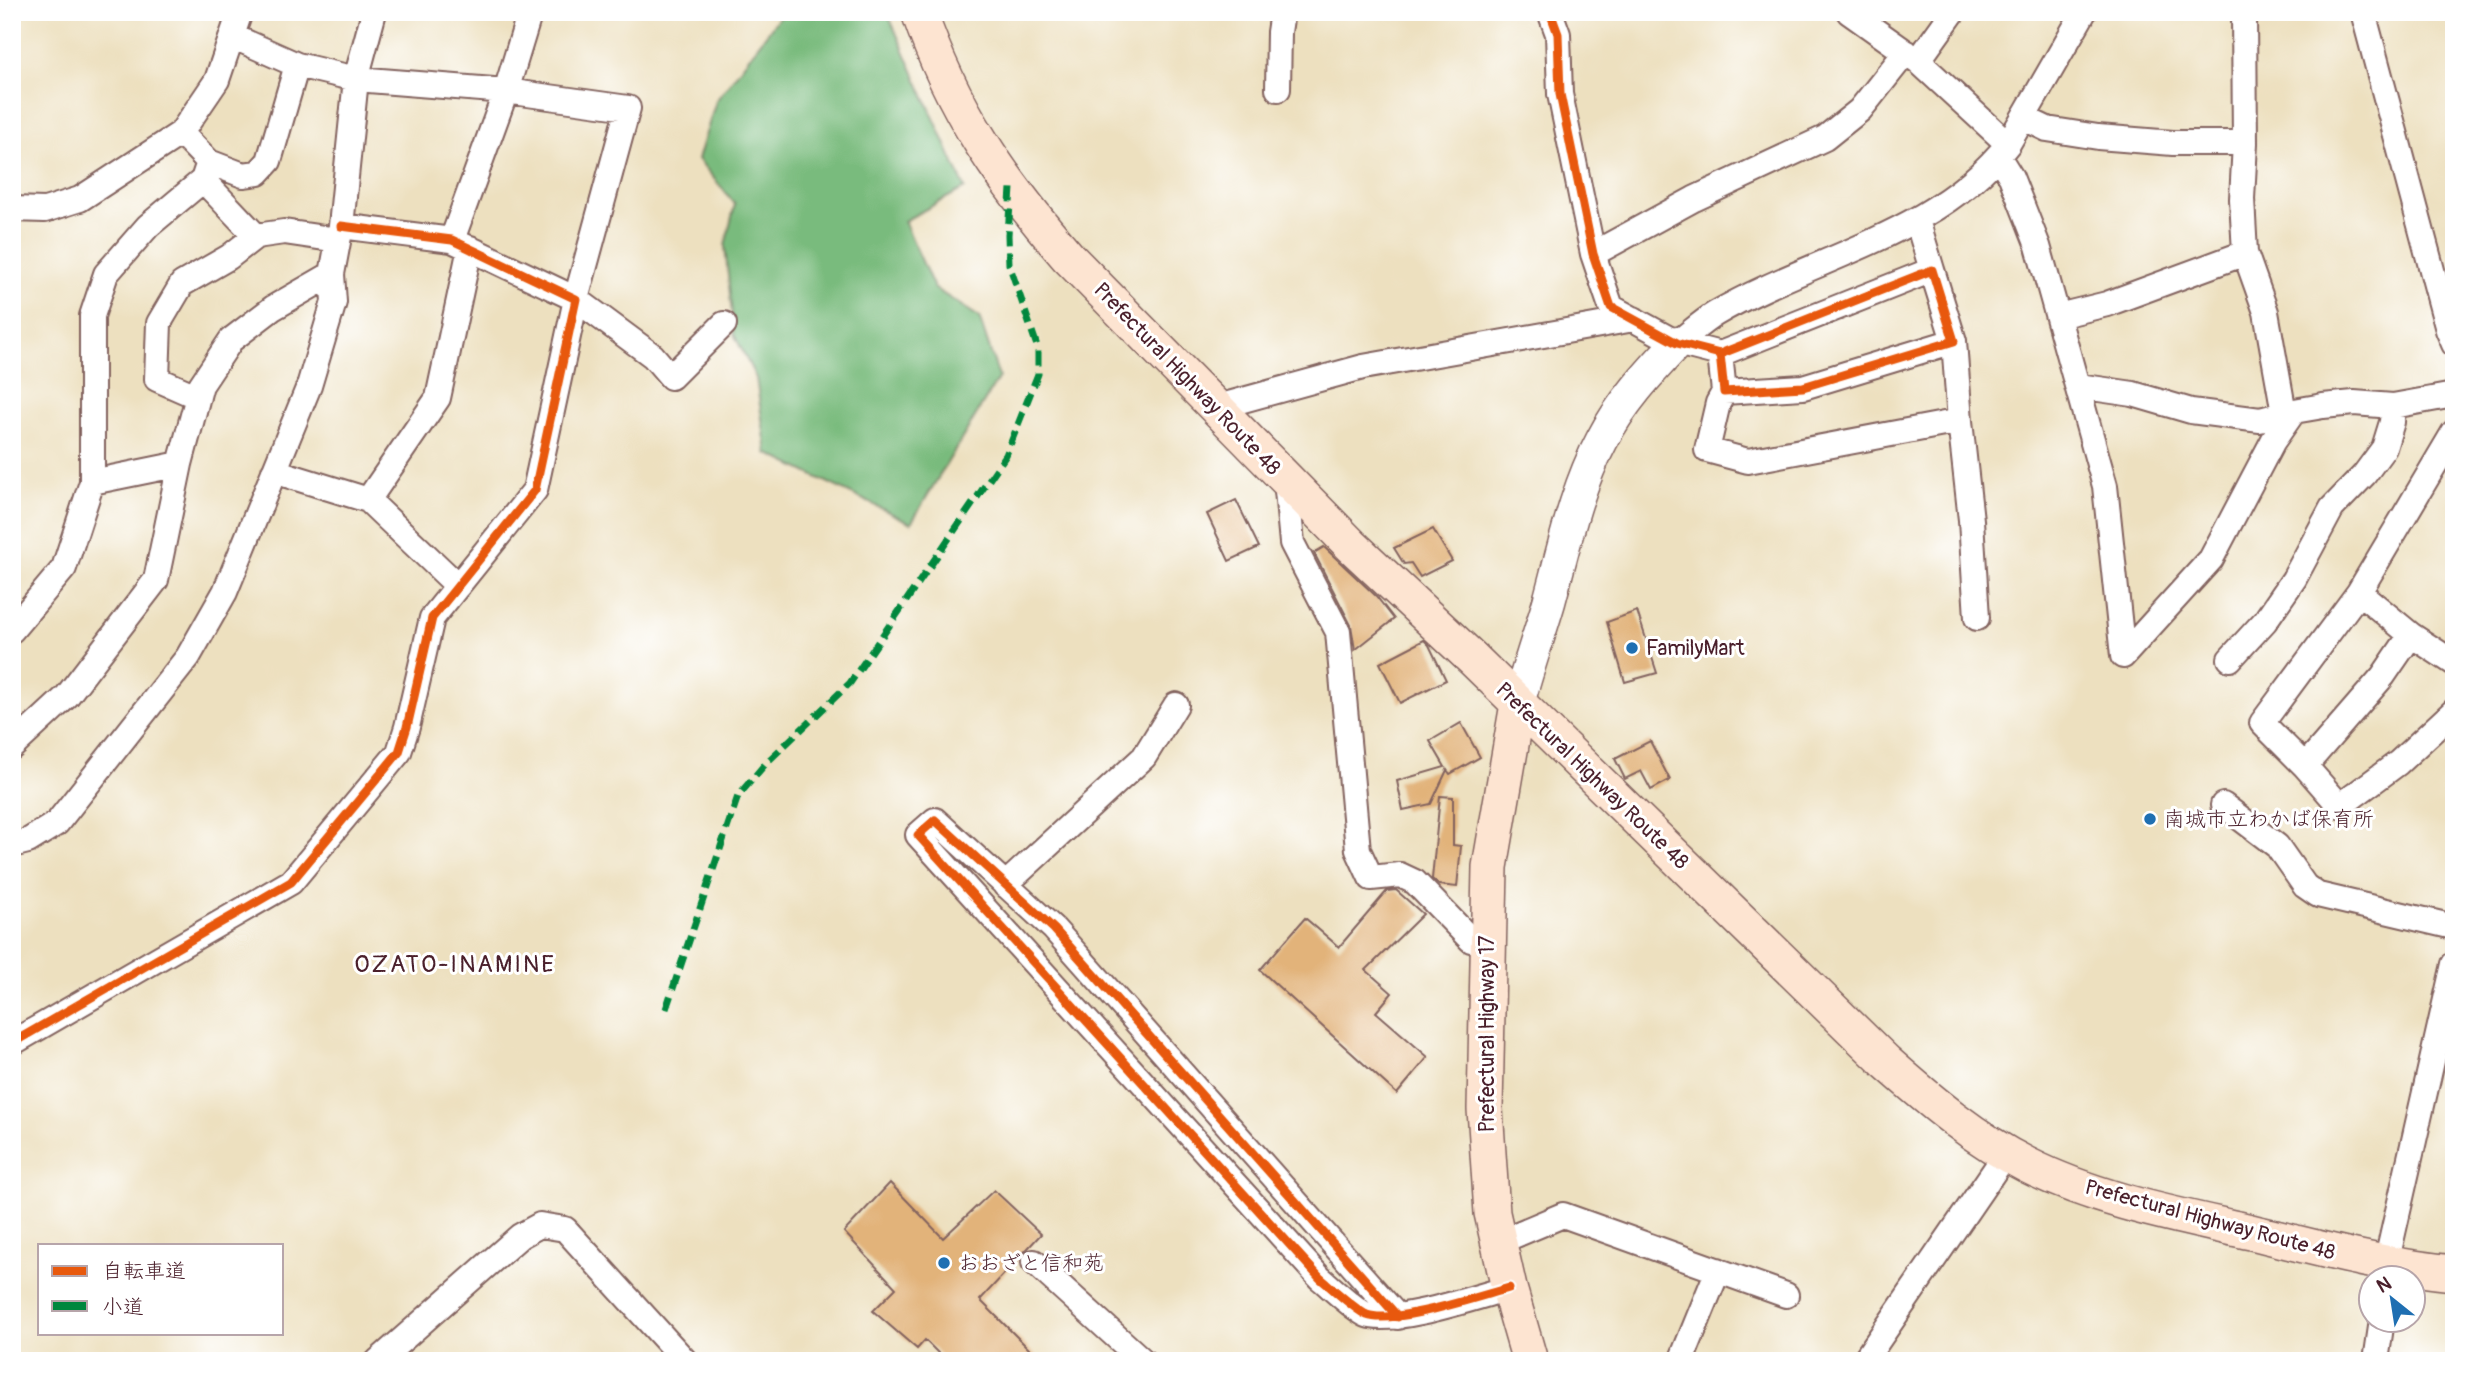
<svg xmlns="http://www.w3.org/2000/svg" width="2466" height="1373" viewBox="0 0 2466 1373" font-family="Pangolin,'Klee One',sans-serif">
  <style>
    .forest { fill: #79bb7d; stroke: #626d54; stroke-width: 2 }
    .building { fill: #e2b37a }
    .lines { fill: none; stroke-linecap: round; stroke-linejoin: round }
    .minor-casing { stroke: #83635f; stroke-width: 28 }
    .tertiary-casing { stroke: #83635f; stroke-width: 35 }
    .secondary-casing { stroke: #83635f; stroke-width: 38 }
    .minor { stroke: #fff; stroke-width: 24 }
    .tertiary { stroke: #fff; stroke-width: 32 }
    .secondary { stroke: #fde4d1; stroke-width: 35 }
    .quiet { stroke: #00873e; stroke-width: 7; stroke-dasharray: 14 7; stroke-linecap: butt }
    .cycleway-casing { stroke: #fff; stroke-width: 13 }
    .cycleway { stroke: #e8590c; stroke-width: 9 }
    .poi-dot { fill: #1f6fb2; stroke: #fff; stroke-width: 2.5 }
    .labels { text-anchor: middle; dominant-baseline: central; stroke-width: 6; stroke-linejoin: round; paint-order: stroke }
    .street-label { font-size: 21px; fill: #4a1f2b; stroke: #fff }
    .poi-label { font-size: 21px; fill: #4a1f2b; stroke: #fff; text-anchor: start }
    .quarter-label { font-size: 24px; letter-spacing: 2px; fill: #4a1f2b; stroke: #fff }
  </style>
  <rect width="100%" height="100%" fill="#fff"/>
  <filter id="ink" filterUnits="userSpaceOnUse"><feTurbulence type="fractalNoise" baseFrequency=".0143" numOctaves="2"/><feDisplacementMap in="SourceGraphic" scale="14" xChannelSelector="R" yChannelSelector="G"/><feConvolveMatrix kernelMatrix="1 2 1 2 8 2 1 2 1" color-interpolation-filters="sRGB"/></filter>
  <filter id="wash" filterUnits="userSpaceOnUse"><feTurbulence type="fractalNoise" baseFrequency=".00686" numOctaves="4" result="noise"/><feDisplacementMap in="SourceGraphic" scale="28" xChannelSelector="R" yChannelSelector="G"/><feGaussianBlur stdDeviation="1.57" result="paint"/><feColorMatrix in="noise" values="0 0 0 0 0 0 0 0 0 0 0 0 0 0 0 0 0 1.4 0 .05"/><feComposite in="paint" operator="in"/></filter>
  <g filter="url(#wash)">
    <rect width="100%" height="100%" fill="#ede0bf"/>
    <!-- forest -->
    <path class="forest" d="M783,12h104l78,176 -61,33 30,67 45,29 20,60 -88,146 -144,-70 -11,-75 -22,-44 -9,-88 10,-42 -37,-45 18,-58z"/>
    <g id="blocks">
      <!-- building -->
      <path class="building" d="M1236,500l23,47 -30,14 -22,-47z
        M1433,529l19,32 -32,16 -9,-14 -7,1 -10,-16z
        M1324,547l52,49 18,23 -39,31 -4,-25 -37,-72z
        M1637,611l20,62 -32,9 -18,-60z
        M1424,640l5,5 17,35 -46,23 -20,-40z
        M1461,723l19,34 -30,17 -3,-4 -16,34 -28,6 -6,-29 48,-14 -15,-26z
        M1650,741l20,39 -19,10 -10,-19 -16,8 -10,-20z
        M1440,796l13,1v48l8,1 -4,41 -18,-2 -7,-6z
        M1396,890l27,24 -57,56 26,23 -16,19 52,45 -31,37 -137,-124 45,-52 34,29 48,-56z
        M890,1183l53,55 51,-48 47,44 -61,66 61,61h-95l-21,-21 -8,9 -44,-38 23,-23 -52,-56z"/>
    </g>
  </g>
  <g filter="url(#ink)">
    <use href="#blocks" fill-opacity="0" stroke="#83635f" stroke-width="2"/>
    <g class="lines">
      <defs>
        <path id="minor" d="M1550,12l8,22 2,60 33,160 18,53 66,36 43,11 212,-84 22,71 -151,46 -79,5 -4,-38
          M1849,12l69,49 90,83
          M2244,12l1,131
          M2363,12l85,318 6,14
          M232,36l65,29 59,14 150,12 122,17 -52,191 77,57 18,21 53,-53
          M1918,61l35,-49
          M1278,89l1,-57 3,-20
          M2024,118l23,11 51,8 75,6h72l-3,56 3,54
          M181,133l28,29 -6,18 53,56
          M1998,156l13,21 27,69 67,240 18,170
          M209,162l34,13 15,-2 11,-12 28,-96
          M12,209l33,1 35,-11 101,-66 36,-53 23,-68
          M1917,220l15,50
          M452,240l54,-149 24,-79
          M1593,254l101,-55 131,-61 35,-28 46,-58
          M2058,316l49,-12 138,-51 21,59 18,101
          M1677,343c12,-9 25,-21 38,-29 97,-57 221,-78 293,-170l76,-132
          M2078,386l55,8 58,17 69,9 34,-9 29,-5 31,-3 39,3 61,-11
          M1724,392l-6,11 -11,47 41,11 212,-40 -6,-80
          M198,397l-41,-18 2,-56 23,-39 47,-27 27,-21 28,-4 54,8
          M1214,408l149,-41 271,-48
          M1960,421l11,99 6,98
          M2454,432l-95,160 -97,131 43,43 35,40 58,-43 56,-52
          M274,471l94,29 90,86
          M1286,480l6,63 46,89 20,218 13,28 29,-3 15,7 56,58 18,2
          M92,482v-166l14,-42 42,-48 55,-46
          M368,500l70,-102 32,-150
          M2359,592l52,43 43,28
          M12,630l52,-62 28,-86 88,-18
          M2123,656l88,-97 62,-118 21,-30
          M2230,659l35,-38 29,-42 38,-71 32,-33 20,-27 8,-26 1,-16
          M12,747l55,-51 89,-116 24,-116 21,-79 30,-45 42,-32 59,-34 9,-48 15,-147 18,-67
          M2305,766l78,-90 28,-41
          M2223,805l54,41 28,40 13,9 136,32
          M12,845l16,-4 29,-18 131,-166 37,-65 84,-206 25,-84 -2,-28
          M1005,885l139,-128 32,-52
          M12,1043l279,-161 108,-130 8,-25 25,-109 103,-128 41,-191 -124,-59 -111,-14
          M1499,1242l64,-27 223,80
          M1034,1262l109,99
          M2387,1278l-1,-14 68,-300
          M1398,1317l-344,-388 -119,-109 -17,15 402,443c11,9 35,32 47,37 27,10 112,-19 142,-27
          M378,1361l142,-125 20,-11 25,4 120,132
          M1681,1361l37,-91
          M1864,1361l142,-207
          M2376,1361l6,-41"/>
        <path id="tertiary" d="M1518,704c9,-34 21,-68 31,-102 15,-55 26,-111 53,-162 19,-37 47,-67 75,-97"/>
        <path id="secondary" d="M919,12c33,97 83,169 149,245l284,289 122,114 412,402c44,39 89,77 141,103 69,35 149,50 224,67 67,16 134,35 203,41
          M1518,704l-28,163 -5,242 7,104 17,75 21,73"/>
      </defs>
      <!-- minor casing -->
      <use href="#minor" class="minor-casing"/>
      <!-- tertiary casing -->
      <use href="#tertiary" class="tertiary-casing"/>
      <!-- secondary casing -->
      <use href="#secondary" class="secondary-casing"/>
      <!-- minor -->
      <use href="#minor" class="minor"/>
      <!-- tertiary -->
      <use href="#tertiary" class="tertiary"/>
      <!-- secondary -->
      <use href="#secondary" class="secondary"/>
      <!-- quiet -->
      <path class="quiet" d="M666,1009l72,-213 28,-33 84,-80 156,-228 32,-81v-25l-29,-85 -1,-29 3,-47"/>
      <defs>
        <path id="cycleway" d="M1550,12l8,22 2,60 33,160 18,53 66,36 43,11 212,-84 22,71 -151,46 -79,5 -4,-38
          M12,1043l279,-161 108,-130 8,-25 25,-109 103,-128 41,-191 -124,-59 -111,-14
          M1398,1317l-344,-388 -119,-109 -17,15 402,443c11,9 35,32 47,37 27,10 112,-19 142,-27"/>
      </defs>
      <!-- cycleway casing -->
      <use href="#cycleway" class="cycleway-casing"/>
      <!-- cycleway -->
      <use href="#cycleway" class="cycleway"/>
    </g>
  </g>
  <!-- markers -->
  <g class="poi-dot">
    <circle cx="1632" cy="648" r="7"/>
    <circle cx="2150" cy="819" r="7"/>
    <circle cx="944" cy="1263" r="7"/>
  </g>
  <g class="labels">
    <!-- street labels -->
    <g class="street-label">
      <text transform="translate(1187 379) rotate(46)">Prefectural Highway Route 48</text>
      <text transform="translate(1592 776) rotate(44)">Prefectural Highway Route 48</text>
      <text transform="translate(1487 1034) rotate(-90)">Prefectural Highway 17</text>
      <text transform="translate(2210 1220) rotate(15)">Prefectural Highway Route 48</text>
    </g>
    <!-- poi labels -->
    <g class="poi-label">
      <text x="1646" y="648">FamilyMart</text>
      <text x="2164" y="819">南城市立わかば保育所</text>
      <text x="958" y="1263">おおざと信和苑</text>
    </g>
    <!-- quarter labels -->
    <g class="quarter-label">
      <text x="455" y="964">OZATO-INAMINE</text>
    </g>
  </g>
  <!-- margin -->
  <rect width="2466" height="1373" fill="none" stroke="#fff" stroke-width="42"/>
  <!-- legend -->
  <rect x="38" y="1244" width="245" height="91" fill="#ffffff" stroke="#b7a5aa" stroke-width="2"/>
  <rect x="52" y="1266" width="35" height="10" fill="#e8590c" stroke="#b7a5aa" stroke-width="2"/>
  <text x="102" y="1278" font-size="21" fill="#4a1f2b">自転車道</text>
  <rect x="52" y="1301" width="35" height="10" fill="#00873e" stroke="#b7a5aa" stroke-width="2"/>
  <text x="102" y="1314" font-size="21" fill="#4a1f2b">小道</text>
  <!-- north arrow -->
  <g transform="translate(2392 1299) rotate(330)"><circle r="33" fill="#ffffff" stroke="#b7a5aa" stroke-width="2"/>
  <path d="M0-5L12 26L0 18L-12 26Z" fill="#1f6fb2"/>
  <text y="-10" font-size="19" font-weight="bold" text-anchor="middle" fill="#4a1f2b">N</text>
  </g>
</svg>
